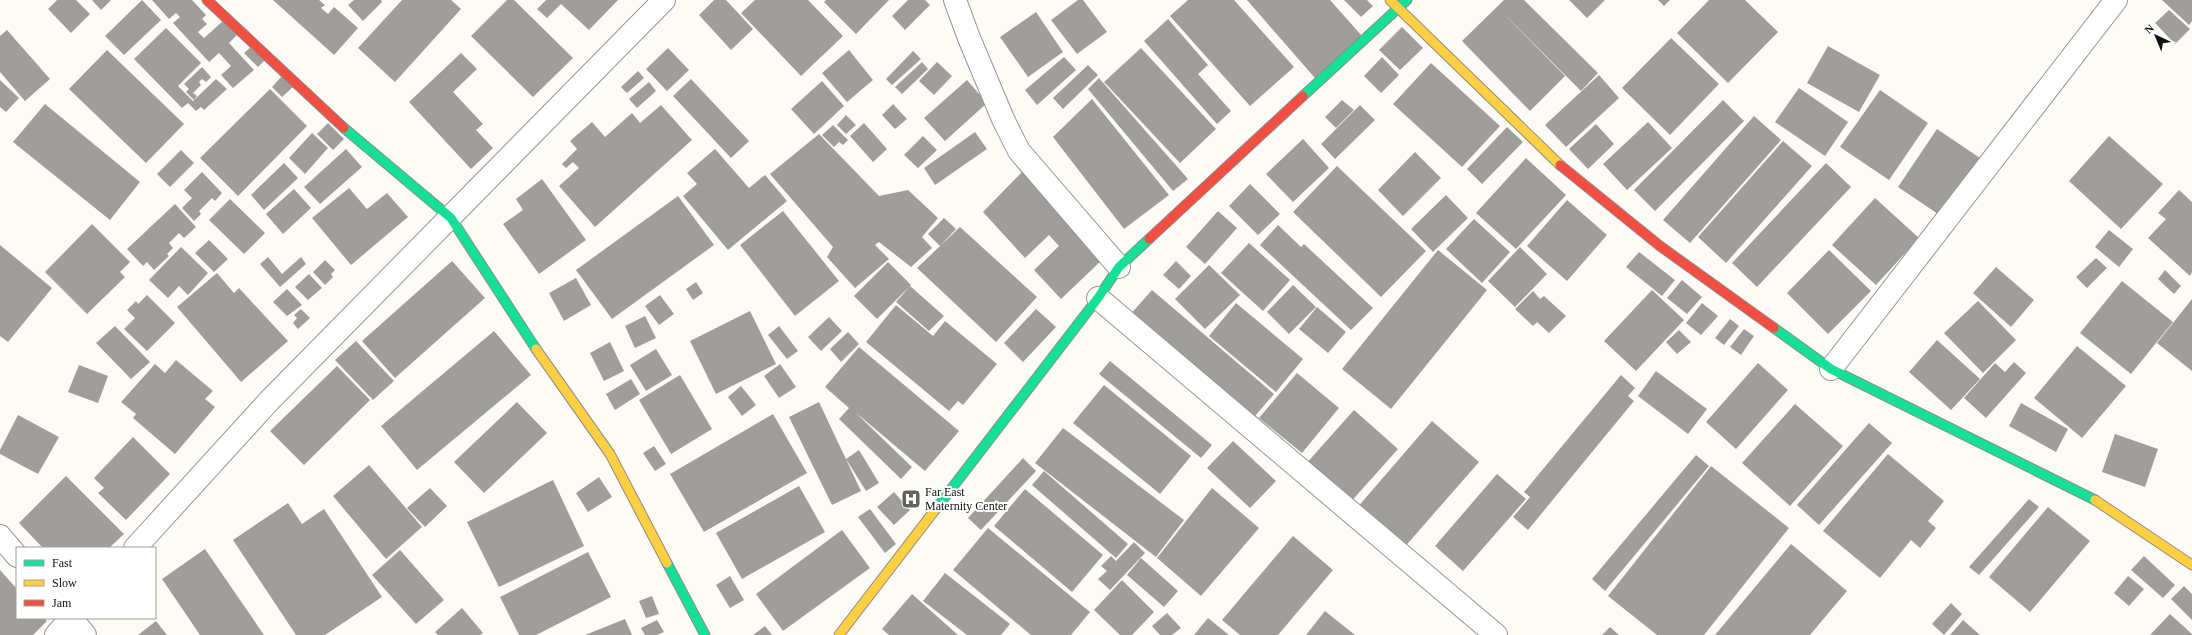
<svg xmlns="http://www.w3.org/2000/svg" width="2192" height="635" viewBox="0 0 2192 635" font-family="Georgia,serif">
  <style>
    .building { fill: #a09e9b }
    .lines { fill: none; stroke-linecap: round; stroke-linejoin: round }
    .street-casing { stroke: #969694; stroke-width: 24 }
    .fast-casing { stroke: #8d8c8a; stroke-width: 11 }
    .slow-casing { stroke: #8d8c8a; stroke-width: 11 }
    .jam-casing { stroke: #8d8c8a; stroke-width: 11 }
    .street { stroke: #fffefe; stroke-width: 22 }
    .fast { stroke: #16e098; stroke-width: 9 }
    .slow { stroke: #ffcf43; stroke-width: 9 }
    .jam { stroke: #f24e42; stroke-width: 9 }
    .labels { text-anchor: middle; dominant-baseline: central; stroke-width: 4; stroke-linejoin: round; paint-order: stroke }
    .poi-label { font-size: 12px; fill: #101010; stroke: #fff; text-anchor: start }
  </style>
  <rect width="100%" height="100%" fill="#fcfbf6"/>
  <!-- building -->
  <path class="building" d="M57,0h19l14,14 -19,19 -23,-24z
    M92,0h19l-10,10z
    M142,0l19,20 -37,35 -19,-19z
    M152,0h40l14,15 -4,4 5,5 -9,8 6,6 19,-17 14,14 -8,8 25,27 -21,18 -12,-13 10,-9 -12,-13 -10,9 -36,-39 7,-6 -4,-4 -7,6z
    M273,0h46l6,5 -4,3 7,6 6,-7 24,21 -24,27z
    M354,0h27l1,2 -19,19 -15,-16z
    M402,0h49l10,9 -66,73 -37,-34z
    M507,0h7l59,58 -40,39 -62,-61z
    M546,0h72l-29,30 -28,-26 -14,14 -10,-9z
    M714,0h12l27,29 -22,21 -32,-35z
    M755,0h53l35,36 -42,40 -60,-63z
    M826,0h63l-33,34 -32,-32z
    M908,0h17l5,5 -25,25 -13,-14z
    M1078,0h5l24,32 -30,22 -26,-34z
    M1188,0h46l60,67 -44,39 -80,-90z
    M1247,0h83l32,36 -47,42z
    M1344,0h23l6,6 -12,11z
    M1504,0h20l74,73 -17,18 -83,-83 67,68 -35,35 -68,-70z
    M1569,0h36l-18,18z
    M1658,0h12l-6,6z
    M1709,0h36l33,32 -50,51 -51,-50z
    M2162,0h30v21l-3,4z
    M2169,10l21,19 -15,15 -20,-21z
    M1036,12l27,40 -35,25 -28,-40z
    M1168,19l40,46 -10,9 33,37 -14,13 -73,-83z
    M1402,27l21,21 -23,22 -21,-20z
    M166,28l35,35 -23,23 15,15 -2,2 25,-24 11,10 -23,21 -3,-3 -5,4 -8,-8 -6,5 -48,-49z
    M7,30l43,49 -25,22 -25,-29v-36z
    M1671,38l48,46 -49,51 -48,-47z
    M252,46l14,13 -8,8 -14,-14z
    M1828,46l52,29 -21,37 -52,-29z
    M668,48l21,22 -22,21 -21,-22z
    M1141,48l75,81 -36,34 -76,-81z
    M107,50l77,74 -38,39 -77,-74z
    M849,50l24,30 -26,22 -25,-29z
    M913,51l8,8 -29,26 -6,-6z
    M461,53l16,16 -24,23 30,32 -7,6 17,18 -22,21 -62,-67z
    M1064,57l12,13 -39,35 -12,-15z
    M1382,57l17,18 -18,18 -17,-17z
    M922,62l6,7 -26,25 -7,-7z
    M937,62l15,14 -18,19 -15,-14z
    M1431,63l69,63 -38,41 -69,-63z
    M1088,65l10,10 -35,34 -10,-11z
    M202,67l9,10 -5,5 -4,-3 -3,3 2,3 -8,8 4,3 -3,4 -8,-8 3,-3 -5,-5z
    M638,71l6,7 -17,15 -6,-6z
    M1599,75l20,23 -53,49 -21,-22z
    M282,76l11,11 -11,10 -10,-10z
    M1099,78l89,101 -15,12 -85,-102z
    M691,79l58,62 -18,17 -58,-62z
    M0,80l19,18 -13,14 -6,-5z
    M967,80l20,23 -42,38 -21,-23z
    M822,81l22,25 -30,28 -23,-25z
    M649,82l7,9 -19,17 -8,-9z
    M1799,88l49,34 -23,34 -50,-34z
    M270,89l37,37 -69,70 -38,-38z
    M1880,90l48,33 -39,57 -49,-33z
    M1092,99l77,96 -45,34 -71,-92z
    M1342,100l12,10 -18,18 -11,-11z
    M1723,100l21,21 -89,90 -21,-21z
    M45,104l95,78 -30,38 -97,-78z
    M893,104l14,15 -12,10 -13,-14z
    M661,105l31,35 -97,87 -36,-41 20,-18 -6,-6 -7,6 -4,-4 15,-15 -7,-8 22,-19 13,15 27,-24 8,10z
    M1360,105l15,15 -40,39 -14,-15z
    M846,115l10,10 -10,9 -9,-9z
    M1754,116l27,24 -91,103 -27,-23z
    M1648,122l24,26 -45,42 -24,-26z
    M328,123l16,16 -11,11 -16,-16z
    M864,123l23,26 -14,13 -23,-26z
    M1596,124l18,20 -26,25 -19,-20z
    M833,125l15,15 -5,5 -4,-3 -5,5 -12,-12z
    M1507,127l16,15 -41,42 -15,-15z
    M1937,129l46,31 -39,58 -46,-31z
    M975,132l12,17 -52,36 -11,-17z
    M312,133l16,15 -23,26 -16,-16z
    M819,134l60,62 29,-6 30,28 -16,19 10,11 -21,19 -32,-25 -4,3 14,14 -34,29 -28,-31 6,-10 -63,-73z
    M923,136l14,14 -19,18 -14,-13z
    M2109,136l54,48 -42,45 -52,-48z
    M1303,139l26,29 -36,34 -27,-28z
    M1783,141l29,25 -86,97 -28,-26z
    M346,149l16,18 -42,37 -16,-17z
    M715,149l34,39 16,-13 22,26 -59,49 -45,-54 14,-12 -10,-11z
    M181,150l13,13 -24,24 -13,-13z
    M1415,152l26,26 -38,38 -25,-26z
    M1526,158l40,37 -50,54 -40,-36z
    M284,163l14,15 -34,32 -13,-15z
    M1826,163l25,24 -94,100 -25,-24z
    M1337,166l89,85 -45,46 -88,-85z
    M202,172l20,21 -7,8 -3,-3 -13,13 2,3 -7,7 -12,-13 10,-10 -8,-8z
    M1022,172l81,87 -42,40 -27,-29 25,-24 -10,-11 -24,23 -42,-46z
    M542,179l44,61 -47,34 -36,-50 20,-14 -7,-11z
    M1250,184l30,30 -22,21 -29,-29z
    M349,188l18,21 20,-16 21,24 -57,48 -39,-47z
    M294,189l17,19 -28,26 -17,-20z
    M2179,190l13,12v70l-2,4 -42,-38 18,-19 -8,-6z
    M1446,195l22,23 -35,34 -22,-23z
    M678,196l36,49 -102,74 -36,-49z
    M1875,198l44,40 -43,47 -44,-40z
    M230,199l35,34 -21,21 -35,-34z
    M1567,200l40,35 -40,46 -40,-35z
    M175,204l21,23 -12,11 -5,-5 -10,10 4,5 -6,6 2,2 -15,14 -7,-8 -4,4 -16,-17z
    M783,211l56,70 -44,35 -55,-71z
    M1218,211l19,17 -32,36 -19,-17z
    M944,218l12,11 -16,17 -12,-12z
    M1474,219l36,33 -28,31 -36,-34z
    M92,224l38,38 -10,10 5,5 -38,37 -42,-42z
    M1278,225l23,22 3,-3 69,64 -22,22 -91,-85z
    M960,227l77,70 -41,45 -79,-74z
    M2109,230l24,19 -14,18 -24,-20z
    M209,240l19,19 -14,13 -19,-19z
    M1249,243l41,37 -27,31 -42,-38z
    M0,245l52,43 -44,54 -8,-6z
    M181,247l27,26 -20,22 -9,-9 -11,12 -19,-18z
    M1520,247l27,27 -32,33 -27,-26z
    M1438,250l49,40 -96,119 -49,-40z
    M1829,250l42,41 -43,43 -41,-41z
    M1639,252l36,28 -13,16 -36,-29z
    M268,257l14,17 19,-17 5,7 -26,23 -20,-23z
    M2096,258l11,10 -20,20 -11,-11z
    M325,260l10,10 -4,4 2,3 -8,8 -12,-13z
    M452,261l33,37 -90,80 -33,-37z
    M1176,261l15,15 -12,13 -16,-14z
    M888,262l23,23 -34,34 -23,-23z
    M1209,265l31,30 -35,34 -30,-30z
    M1996,267l38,33 -23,27 -38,-34z
    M2165,270l16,16 -7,8 -16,-15z
    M217,273l17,20 5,-5 49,53 -47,41 -64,-75z
    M309,274l13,14 -14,12 -13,-13z
    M576,278l15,27 -27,16 -15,-28z
    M1682,280l20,17 -15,17 -20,-16z
    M2122,281l51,41 -42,52 -51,-41z
    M696,282l7,11 -10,7 -7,-11z
    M1293,285l23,22 -27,27 -22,-22z
    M910,286l34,30 -15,15 -33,-29z
    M287,289l15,16 -15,11 -14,-14z
    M1152,290l122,104 -25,29 -121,-106z
    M1652,290l32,30 -48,51 -32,-30z
    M1533,291l7,8 4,-3 22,20 -17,17 -12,-11 -4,4 -18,-17z
    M147,295l28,28 -28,28 -23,-22 11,-11 -8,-8 9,-9 2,3z
    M660,295l14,19 -15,11 -14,-19z
    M2192,299v72l-35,-28z
    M1978,301l38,39 -33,33 -39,-40z
    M1236,303l67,56 -27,33 -67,-56z
    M1702,303l16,13 -17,19 -15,-12z
    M896,305l37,31 12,-15 52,43 -34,41 -5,-4 -9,10 -83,-69z
    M1317,307l29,25 -18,21 -29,-24z
    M301,309l9,9 -12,11 -5,-6 4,-5 -3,-3z
    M1036,309l20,18 -33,35 -19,-19z
    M750,311l26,53 -60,30 -26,-53z
    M645,316l11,22 -21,10 -10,-22z
    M829,317l13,14 -21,20 -13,-14z
    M1730,319l9,7 -15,19 -9,-7z
    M115,326l35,36 -19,17 -35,-36z
    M779,326l19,25 -11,8 -19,-24z
    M1744,329l10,7 -13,19 -11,-8z
    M1679,330l12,12 -14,12 -11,-12z
    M494,331l37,44 -114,95 -36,-44z
    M848,332l11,12 -18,18 -11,-13z
    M1937,340l43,39 -29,31 -42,-38z
    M356,341l38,40 -21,19 -38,-40z
    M610,342l14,29 -20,10 -14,-28z
    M2077,346l49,40 -44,52 -48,-40z
    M859,347l100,84 -34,40 -70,-59 57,55 -11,12 -62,-60 10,-11 -24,-21z
    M656,349l16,26 -26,16 -16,-26z
    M176,360l37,31 -8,8 10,8 -40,47 -42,-36 3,-4 -15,-12 34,-38 10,9z
    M1110,361l102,84 -11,13 -102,-84z
    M2014,362l12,11 -40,45 -22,-20 31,-35 10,9z
    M1758,363l30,27 -52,59 -30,-27z
    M780,364l16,23 -17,11 -15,-22z
    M79,365l29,11 -10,27 -30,-11z
    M337,366l33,34 -66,65 -34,-34z
    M1656,371l51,38 -19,25 -50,-38z
    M1297,373l42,35 -37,45 -43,-35z
    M680,375l32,54 -41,25 -32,-54z
    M1621,375l14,13 -7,8 6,5 -106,129 -15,-13 17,-20 -6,-5z
    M631,379l9,15 -25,16 -9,-16z
    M1104,385l87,71 -31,38 -87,-71z
    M741,386l15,19 -14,11 -14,-19z
    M517,402l30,31 -63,60 -30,-31z
    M819,402l42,89 -29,14 -43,-88z
    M2021,403l47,26 -12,23 -47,-26z
    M1795,404l48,42 -53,60 -48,-43z
    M1354,410l44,39 -50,56 -44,-39z
    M773,414l34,59 -103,59 -34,-58z
    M18,415l41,22 -21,37 -38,-20v-4z
    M1432,421l47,41 -77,88 -46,-41z
    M1869,423l23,20 -73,82 -22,-20z
    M1063,428l121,92 -28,37 -121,-94z
    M2115,434l43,15 -13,38 -43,-15z
    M133,437l37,37 -44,46 -28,-27 6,-5 -10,-10z
    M1233,441l43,40 -26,27 -43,-40z
    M654,446l12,18 -11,7 -12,-18z
    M859,450l20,33 -13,8 -20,-32z
    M1888,454l56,47 -16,20 8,7 -16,20 -9,-8 -31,38 -57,-47z
    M1696,455l13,11 -104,125 -13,-12z
    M1023,458l13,13 -55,59 -13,-12z
    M369,465l53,62 -36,32 -53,-63z
    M1711,466l78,62 -85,107h-47l-49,-39z
    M1044,471l84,73 -12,14 -84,-73z
    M1497,474l29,25 -63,72 -28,-25z
    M66,476l58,58 -15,14h-66l-24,-25z
    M599,477l13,20 -24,15 -12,-19z
    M553,480l31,66 -85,41 -32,-65z
    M799,486l26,46 -83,47 -26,-46z
    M430,488l17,18 -22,21 -18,-19z
    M1212,488l47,40 -58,68 -44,-38z
    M1025,489l78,66 -31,37 -78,-66z
    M894,492l16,18 -16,15 -17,-18z
    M2029,499l10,8 -60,68 -10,-8z
    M288,503l14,21 22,-15 58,88 -57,38h-29l-63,-95z
    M2048,507l42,34 -60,71 -41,-35z
    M870,509l26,35 -11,9 -27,-36z
    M988,528l102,84 -19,23h-40l-78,-65z
    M842,530l28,38 -87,63 -27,-37z
    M1293,536l40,34 -55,65h-38l-18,-15z
    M1134,542l11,11 -35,37 -12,-11 9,-8 -6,-5 10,-10 5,5z
    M1791,544l56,47 -37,44h-95z
    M205,549l59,86h-64l-38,-56z
    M400,550l44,50 -28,24 -44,-49z
    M588,552l23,45 -75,38h-17l-19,-38z
    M2144,556l31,29 -12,13 -32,-28z
    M1141,558l37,33 -14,16 -37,-32z
    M0,570l17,19v29h27l3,3 -14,14h-33z
    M945,573l65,51 -9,11h-34l-44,-34z
    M730,576l14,24 -14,8 -14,-23z
    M2128,576l16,13 -15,17 -15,-13z
    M1122,580l32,32 -22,23h-12l-26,-25z
    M2184,586l8,8v26l-21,-21z
    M912,594l46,41h-69l-7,-6z
    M652,596l7,18 -13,4 -7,-17z
    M1951,603l11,11 -18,21 -12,-11z
    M462,608l21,25 -3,2h-42l-3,-3z
    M1325,611l30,24h-49z
    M1167,613l14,15 -9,7h-12l-8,-9z
    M2170,614l22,20v1h-42z
    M1208,618l21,17h-35z
    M625,619l7,16h-47z
    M657,620l7,12 -7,3h-12l-4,-7z
    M1963,620l17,15h-30z
    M156,621l11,14h-29z
    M765,626l7,9h-19z
    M1610,627l9,8h-17z"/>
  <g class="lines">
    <defs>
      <path id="street" d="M955,0l14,38 34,81 16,32 100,116
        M1098,298l398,337
        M1831,369l285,-369
        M0,536l17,20
        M135,548l134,-147 395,-401
        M71,618l14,17
        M56,635l15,-17"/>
      <path id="fast" d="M1303,96l104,-96
        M344,128l107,90 85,131
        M1774,328l57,41 264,131
        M935,510l163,-212 21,-31 30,-28
        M667,563l38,72"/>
      <path id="slow" d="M1390,0l170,165
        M536,349l74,105 57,109
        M2095,500l97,65
        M839,635l96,-125"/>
      <path id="jam" d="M207,0l137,128
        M1560,165l100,81 114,82
        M1149,239l154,-143"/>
    </defs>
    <!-- street casing -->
    <use href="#street" class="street-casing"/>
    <!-- fast casing -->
    <use href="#fast" class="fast-casing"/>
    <!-- slow casing -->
    <use href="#slow" class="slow-casing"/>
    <!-- jam casing -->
    <use href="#jam" class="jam-casing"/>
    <!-- street -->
    <use href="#street" class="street"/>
    <!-- fast -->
    <use href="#fast" class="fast"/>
    <!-- slow -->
    <use href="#slow" class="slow"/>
    <!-- jam -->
    <use href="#jam" class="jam"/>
  </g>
  <!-- icons -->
  <defs>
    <symbol id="hospital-square" viewBox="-11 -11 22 22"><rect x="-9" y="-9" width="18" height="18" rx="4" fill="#636260" stroke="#fff"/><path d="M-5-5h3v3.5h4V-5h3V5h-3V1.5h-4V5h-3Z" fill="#fff"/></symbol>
  </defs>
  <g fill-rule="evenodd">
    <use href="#hospital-square" x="900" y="488" width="22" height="22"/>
  </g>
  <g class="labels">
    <!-- poi labels -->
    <g class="poi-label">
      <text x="925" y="492">Far East<tspan x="925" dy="14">Maternity Center</tspan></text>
    </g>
  </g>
  <!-- legend -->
  <rect x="16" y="547" width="140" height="72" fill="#ffffff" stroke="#9f9f9f"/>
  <rect x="24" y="560" width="20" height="6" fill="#16e098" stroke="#9f9f9f"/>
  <text x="52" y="567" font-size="12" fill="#101010">Fast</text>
  <rect x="24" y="580" width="20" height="6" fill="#ffcf43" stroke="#9f9f9f"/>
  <text x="52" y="587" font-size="12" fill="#101010">Slow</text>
  <rect x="24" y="600" width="20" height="6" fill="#f24e42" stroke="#9f9f9f"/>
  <text x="52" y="607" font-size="12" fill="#101010">Jam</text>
  <!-- north arrow -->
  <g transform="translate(2156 36) rotate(316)" stroke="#ffffff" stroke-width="3" paint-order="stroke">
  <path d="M0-3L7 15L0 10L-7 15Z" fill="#101010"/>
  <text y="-6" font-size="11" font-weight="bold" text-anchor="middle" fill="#101010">N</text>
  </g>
</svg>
